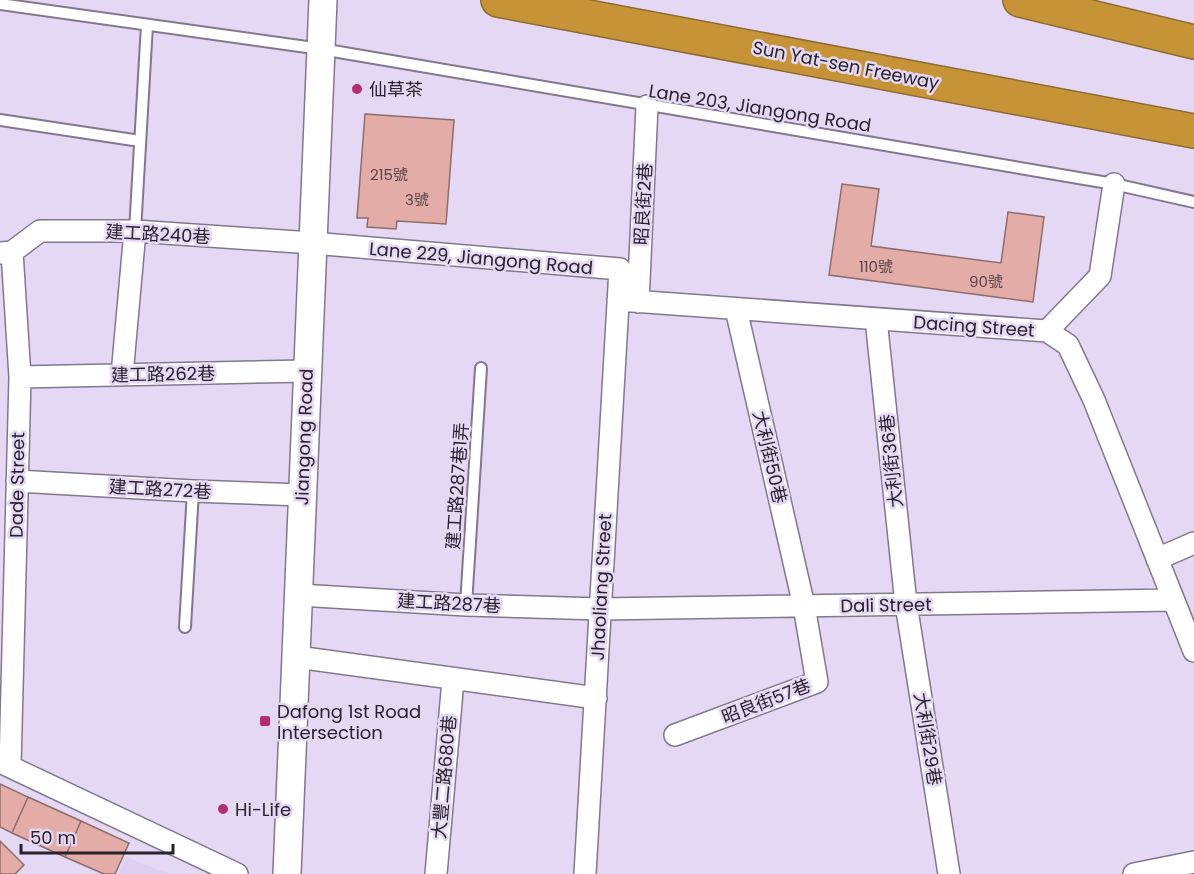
<svg xmlns="http://www.w3.org/2000/svg" width="1194" height="874" viewBox="0 0 1194 874" font-family="Poppins,'Noto Sans TC',sans-serif">
  <style>
    .built { fill: #dfcef1 }
    .building { fill: #e4aca6; stroke: #8c6d6a; stroke-width: 1.5 }
    .lines { fill: none; stroke-linecap: round; stroke-linejoin: round }
    .service-casing { stroke: #82778f; stroke-width: 14 }
    .minor-casing { stroke: #82778f; stroke-width: 24 }
    .tertiary-casing { stroke: #82778f; stroke-width: 30 }
    .motorway-casing { stroke: #8e6c32; stroke-width: 36 }
    .service { stroke: #fff; stroke-width: 10 }
    .minor { stroke: #fff; stroke-width: 21 }
    .tertiary { stroke: #fff; stroke-width: 27 }
    .motorway { stroke: #c69436; stroke-width: 33 }
    .poi-dot { fill: #b32d72; stroke: #e5d8f4; stroke-width: 2 }
    .labels { text-anchor: middle; dominant-baseline: central; stroke-width: 5; stroke-linejoin: round; paint-order: stroke }
    .number-label { font-size: 15px; fill: #56444a }
    .street-label { font-size: 18px; fill: #27222c; stroke: #e5d8f4 }
    .poi-label { font-size: 18px; fill: #27222c; stroke: #e5d8f4; text-anchor: start }
  </style>
  <rect width="100%" height="100%" fill="#e5d8f4"/>
  <!-- built -->
  <path class="built" d="M126,857l43,17h-51z"/>
  <!-- building -->
  <path class="building" d="M365,114l89,6 -8,104 -49,-3 -1,8 -29,-2 1,-9h-11z
    M842,184l37,5 -8,57 130,17 7,-51 36,5 -11,85 -204,-27z
    M0,784l28,13 -16,36 -12,-6z
    M28,797l53,24 -16,36 -53,-24z
    M81,821l48,22 -14,31h-11l-39,-17z
    M0,841l24,24 -9,9h-15z"/>
  <g class="lines">
    <defs>
      <path id="service" d="M0,4l321,45 793,135 80,18
        M0,120l140,21
        M135,231l12,-206
        M466,605l15,-237
        M185,627l8,-136"/>
      <path id="minor" d="M12,252l28,-21h95l177,12 308,26 -35,605
        M0,253l12,-1 8,125 -10,389
        M618,300l429,31 21,14 26,55 100,251
        M638,302l9,-196
        M876,319l30,285 43,270
        M1047,331l53,-55 14,-92
        M122,375l13,-144
        M20,377l286,-6
        M17,481l176,10 109,4
        M1157,559l37,-16
        M299,595l167,10 134,4 573,-9
        M297,657l299,41
        M675,735l142,-53 -13,-76 -68,-297
        M0,762l237,112
        M436,874l17,-194
        M1134,874l60,-12"/>
      <path id="tertiary" d="M287,874l36,-874"/>
      <path id="motorway" d="M498,0l696,131
        M1020,0l174,42"/>
    </defs>
    <!-- service casing -->
    <use href="#service" class="service-casing"/>
    <!-- minor casing -->
    <use href="#minor" class="minor-casing"/>
    <!-- tertiary casing -->
    <use href="#tertiary" class="tertiary-casing"/>
    <!-- motorway casing -->
    <use href="#motorway" class="motorway-casing"/>
    <!-- service -->
    <use href="#service" class="service"/>
    <!-- minor -->
    <use href="#minor" class="minor"/>
    <!-- tertiary -->
    <use href="#tertiary" class="tertiary"/>
    <!-- motorway -->
    <use href="#motorway" class="motorway"/>
  </g>
  <!-- markers -->
  <g class="poi-dot">
    <circle cx="357" cy="89" r="6"/>
    <rect x="259" y="715" width="12" height="12" rx="3"/>
    <circle cx="223" cy="809" r="6"/>
  </g>
  <g class="labels">
    <!-- number labels -->
    <g class="number-label">
      <text x="389" y="174">215號</text>
      <text x="417" y="199">3號</text>
      <text x="876" y="266">110號</text>
      <text x="986" y="281">90號</text>
    </g>
    <!-- street labels -->
    <g class="street-label">
      <text transform="translate(846 65) rotate(11)">Sun Yat-sen Freeway</text>
      <text transform="translate(760 108) rotate(9)">Lane 203, Jiangong Road</text>
      <text transform="translate(643 204) rotate(-87)">昭良街2巷</text>
      <text transform="translate(158 234) rotate(3)">建工路240巷</text>
      <text transform="translate(481 258) rotate(5)">Lane 229, Jiangong Road</text>
      <text transform="translate(974 326) rotate(4)">Dacing Street</text>
      <text transform="translate(163 374) rotate(-1)">建工路262巷</text>
      <text transform="translate(304 437) rotate(-88)">Jiangong Road</text>
      <text transform="translate(770 457) rotate(77)">大利街50巷</text>
      <text transform="translate(891 461) rotate(-96)">大利街36巷</text>
      <text transform="translate(17 485) rotate(-89)">Dade Street</text>
      <text transform="translate(457 486) rotate(-86)">建工路287巷1弄</text>
      <text transform="translate(160 489) rotate(3)">建工路272巷</text>
      <text transform="translate(601 587) rotate(-87)">Jhaoliang Street</text>
      <text transform="translate(449 603) rotate(3)">建工路287巷</text>
      <text transform="translate(886 605) rotate(-1)">Dali Street</text>
      <text transform="translate(766 701) rotate(-21)">昭良街57巷</text>
      <text transform="translate(928 739) rotate(81)">大利街29巷</text>
      <text transform="translate(444 777) rotate(-85)">大豐二路680巷</text>
    </g>
    <!-- poi labels -->
    <g class="poi-label">
      <text x="369" y="89">仙草茶</text>
      <text x="277" y="711">Dafong 1st Road<tspan x="277" dy="21">Intersection</tspan></text>
      <text x="235" y="809">Hi-Life</text>
    </g>
  </g>
  <!-- scale -->
  <path d="M21 844v9h152v-9" fill="none" stroke="#27222c" stroke-width="3"/>
  <text x="30" y="844" font-size="18" fill="#27222c" stroke="#e5d8f4" stroke-width="4.5" paint-order="stroke">50 m</text>
</svg>
